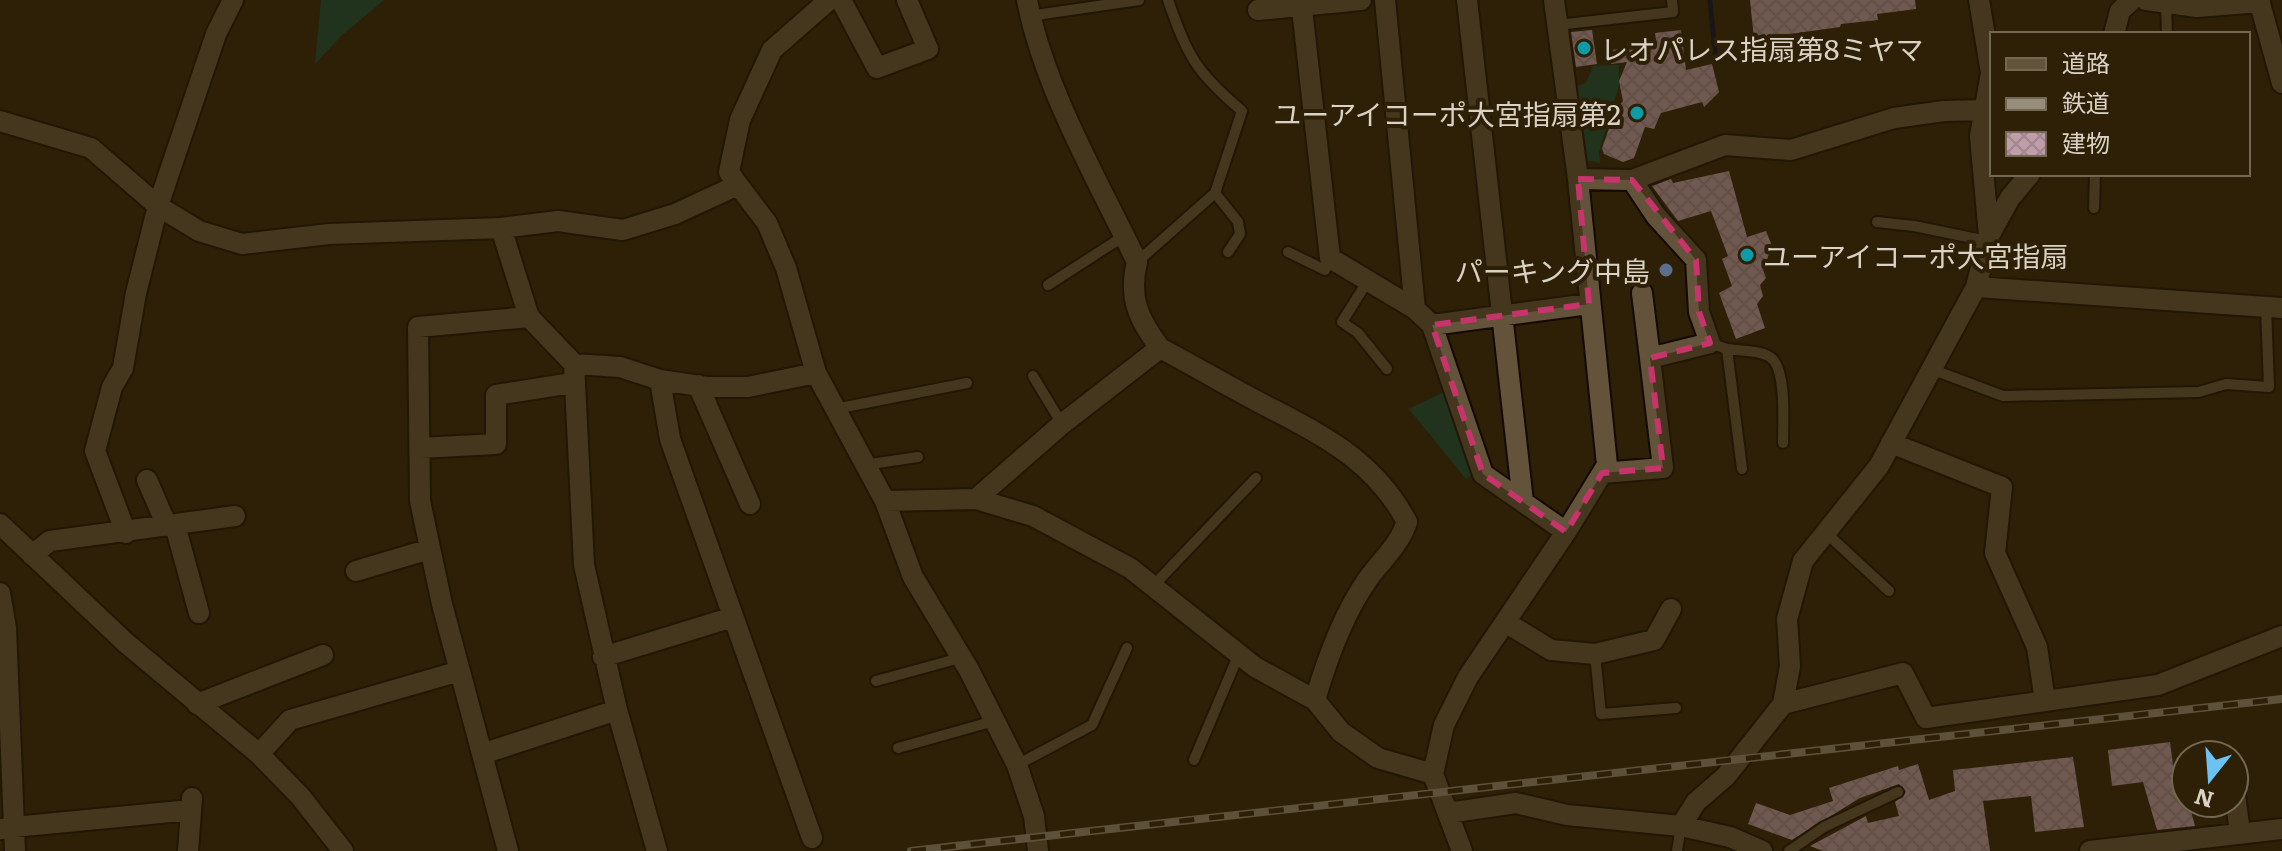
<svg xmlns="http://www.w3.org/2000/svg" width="2282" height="851" viewBox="0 0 2282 851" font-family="Literata,'Noto Sans JP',serif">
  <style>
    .green { fill: #124935 }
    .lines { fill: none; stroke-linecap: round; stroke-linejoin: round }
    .stream { stroke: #000b2e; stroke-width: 5 }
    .building { fill: url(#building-cross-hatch) }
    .lane-casing { stroke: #150900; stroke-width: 14 }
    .street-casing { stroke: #150900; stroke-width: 24 }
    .lane { stroke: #62533a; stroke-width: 10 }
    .street { stroke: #62533a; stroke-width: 20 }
    .rail-casing { stroke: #978d7b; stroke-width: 8 }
    .rail { stroke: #2d2007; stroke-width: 5; stroke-dasharray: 15; stroke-linecap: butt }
    .marked { fill: none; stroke: #c6346b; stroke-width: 6; stroke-dasharray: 16 10; stroke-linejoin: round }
    .culture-dot { fill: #0f9aa8; stroke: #2d2007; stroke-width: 3 }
    .service-dot { fill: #5c6f8a; stroke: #2d2007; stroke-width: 3 }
    .labels { text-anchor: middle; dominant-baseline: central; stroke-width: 8; stroke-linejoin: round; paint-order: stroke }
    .poi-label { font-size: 28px; fill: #dad2c4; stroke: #2d2007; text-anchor: start }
  </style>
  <defs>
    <pattern id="building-cross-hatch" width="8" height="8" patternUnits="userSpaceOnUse" patternTransform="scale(2)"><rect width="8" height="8" fill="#bf9da9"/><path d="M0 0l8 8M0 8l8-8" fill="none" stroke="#a0868e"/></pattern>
  </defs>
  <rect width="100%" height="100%" fill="#2d2007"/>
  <!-- green -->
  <path class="green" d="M321,0h63l-43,36 -26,28z
    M1619,65v20l-20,67 1,11 -19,-4 -8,-72 13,-4 7,-17z
    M1444,392l28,83 -6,4 -57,-70z"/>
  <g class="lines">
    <!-- stream -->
    <path class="stream" d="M1710,0l5,53"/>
  </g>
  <!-- building -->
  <path class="building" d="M1750,0h165l1,9 -39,5 1,6 -37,4 -1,3 -86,12z
    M1592,30l5,34 -21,3 -5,-35z
    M1681,30l5,40 26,-6 7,28 -15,15 -2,-5 -41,11 -7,16 -9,-2 -11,31 -11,4 -19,-8 -2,-6 14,-39 7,-8 -4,-20 8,-19 -16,2 -2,-14 19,-2 -1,-5 29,-3 -1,-7z
    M1729,171l18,66 19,-6 6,15 -9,24 3,8 -6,7 3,11 -6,8 8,24 -29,11 -17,-46 13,-7 -10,-27 6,-3 -17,-45 -33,10 -26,-35 19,-7 2,4z
    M2170,742l6,45 8,-2 11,41 -38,4 -14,-48 -31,4 -4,-36z
    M2073,757l11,70 -49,5 -4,-36 -48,5 7,50h-167l-13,-5 56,-30 2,7 31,-7 -4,-14 11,-10 -7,-8 -39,14 -68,42 -44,-16 8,-21 34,12 43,-14 -4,-13 69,-22 1,4 19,-6 11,36 26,-9 -2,-21z"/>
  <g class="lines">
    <defs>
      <path id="lane" d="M1168,0c20,57 28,72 74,111l-27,82 23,29 2,12 -12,18
        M2166,3l1,31
        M1029,16l110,-16
        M1557,25l116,-13 -1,-12
        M2094,208l1,-34
        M1877,222l37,4 73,15
        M1288,252l37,18 5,-12
        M1137,262l78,-69
        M1367,282l-25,40 16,11 29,36
        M1048,285l76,-49
        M1710,343l17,6 15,120
        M1727,349c12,2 33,1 43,8 17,11 13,67 13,86
        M1931,369l72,27 196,-4 27,-8 43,3 -3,-80
        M1033,376l29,48
        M835,409l132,-26
        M864,465l54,-8
        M1825,532l64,59
        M1153,586l103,-108
        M1595,654l6,60 75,-6
        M876,681l84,-23
        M898,748l96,-27
        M1194,760l45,-106
        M1017,765l75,-40 35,-77
        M1677,851l4,-25
        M1789,851l35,-24 74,-35"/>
      <path id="street" d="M841,0l36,68 51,-19 -21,-49
        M1027,0c17,88 71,181 110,262 -9,36 2,58 23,86 38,20 75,42 114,62 55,28 103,55 133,112 -8,24 -25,37 -39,57 -25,35 -41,80 -53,121
        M1301,0l29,258 85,51 17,16 157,-21
        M1385,0l30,309
        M1467,0l56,502
        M1979,0l12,73 -11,63 9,100
        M2146,0l51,7 63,-5
        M2259,0l23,83
        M1258,10l103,-10
        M2114,34l6,-23 12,-11
        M0,121l91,27 67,58 41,25 43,13 87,-10 172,-6 57,-7 65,9 52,-16 63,-29 -9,-13 11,-52 32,-70 57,-50
        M1578,179l54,1 24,36 40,44 3,52 11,31 -60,15 13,110 -61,5
        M1632,180l93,-35 66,5 103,-32 50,-7 40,-1
        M738,185l29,38 19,45 30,105 69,128 28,76 56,93 48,95 17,51 4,35
        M501,228l28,89 45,47 46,3 40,13 47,7h41l68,-14
        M1976,287l306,21
        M1642,293l8,65
        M1432,325l51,149 83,58
        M574,364l10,201 33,145 40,141
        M660,380l10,59 142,399
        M698,385l52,119
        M1891,443l111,44 -7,66 42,94 8,54
        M420,448l76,-4v-49l76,-12
        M147,480l20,46
        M976,499l86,-75 98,-76
        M885,501l91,-2 57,17 97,52 125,99 60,33 26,32 37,26 55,16
        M0,524l126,119 133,111 41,42 43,55
        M175,525l24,88
        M126,533l-31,-82 17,-64 11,-19 13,-75 22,-87 58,-172 17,-34
        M32,555l18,-14 185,-25
        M356,571l74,-22
        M0,593l6,35 8,199 -14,2
        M1505,622l46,28 44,4 59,-14 17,-31
        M603,657l130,-40
        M197,704l126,-49
        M1783,704l120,-31 23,45 232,-33 124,-49
        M259,754l31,-34 170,-49
        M482,754l135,-44
        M2234,787l6,46
        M1448,813l68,-10 51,12 114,11 49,11 32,14
        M1681,826l15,-24 30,-26 57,-72 7,-38 -3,-47 16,-58 76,-95 97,-179 13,-51 21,-38 20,-24
        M15,851l-1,-24 177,-17
        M188,851l4,-53
        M508,851l-66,-247 -22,-103 -2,-174 111,-10
        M1462,851l-29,-77 11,-49 24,-48 98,-145 41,-67 -29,-286 -24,-179
        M2090,851l192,-22"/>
    </defs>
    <!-- lane casing -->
    <use href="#lane" class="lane-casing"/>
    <!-- street casing -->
    <use href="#street" class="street-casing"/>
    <!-- lane -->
    <use href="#lane" class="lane"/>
    <!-- street -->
    <use href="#street" class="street"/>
    <defs>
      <path id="rail" d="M911,851l1371,-152"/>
    </defs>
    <!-- rail casing -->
    <use href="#rail" class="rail-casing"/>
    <!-- rail -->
    <use href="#rail" class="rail"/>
  </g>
  <!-- marked area -->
  <path d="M0 0H2282V851H0ZM1578,179l54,1 64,80 3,52 11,31 -60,15 13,110 -61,5 -36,59 -83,-58 -51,-149 157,-21z" fill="#2d2007" fill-opacity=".55" fill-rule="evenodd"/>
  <path class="marked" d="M1578,179l54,1 64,80 3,52 11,31 -60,15 13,110 -61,5 -36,59 -83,-58 -51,-149 157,-21z"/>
  <!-- markers -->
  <g class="culture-dot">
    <circle cx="1584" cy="48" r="8"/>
    <circle cx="1637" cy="113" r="8"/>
    <circle cx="1747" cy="255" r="8"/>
  </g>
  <circle class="service-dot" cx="1666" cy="270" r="8"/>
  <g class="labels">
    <!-- poi labels -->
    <g class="poi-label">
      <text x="1600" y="48">レオパレス指扇第8ミヤマ</text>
      <text x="1621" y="113" text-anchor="end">ユーアイコーポ大宮指扇第2</text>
      <text x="1763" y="255">ユーアイコーポ大宮指扇</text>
      <text x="1650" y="270" text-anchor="end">パーキング中島</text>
    </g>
  </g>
  <!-- legend -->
  <rect x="1990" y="32" width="260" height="144" fill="#2d2007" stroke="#726753" stroke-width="2"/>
  <rect x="2006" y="58" width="40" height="12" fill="#62533a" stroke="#726753" stroke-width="2"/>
  <text x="2062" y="72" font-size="24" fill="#dad2c4">道路</text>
  <rect x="2006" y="98" width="40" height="12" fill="#978d7b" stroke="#726753" stroke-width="2"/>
  <text x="2062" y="112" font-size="24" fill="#dad2c4">鉄道</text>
  <rect x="2006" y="132" width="40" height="24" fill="url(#building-cross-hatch)" stroke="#726753" stroke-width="2"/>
  <text x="2062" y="152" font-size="24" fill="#dad2c4">建物</text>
  <!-- north arrow -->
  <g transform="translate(2210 779) rotate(197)"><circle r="38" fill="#2d2007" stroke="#726753" stroke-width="2"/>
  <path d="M0-6L14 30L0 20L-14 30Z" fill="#6cc3f2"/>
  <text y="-12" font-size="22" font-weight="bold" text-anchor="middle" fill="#dad2c4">N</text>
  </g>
</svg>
